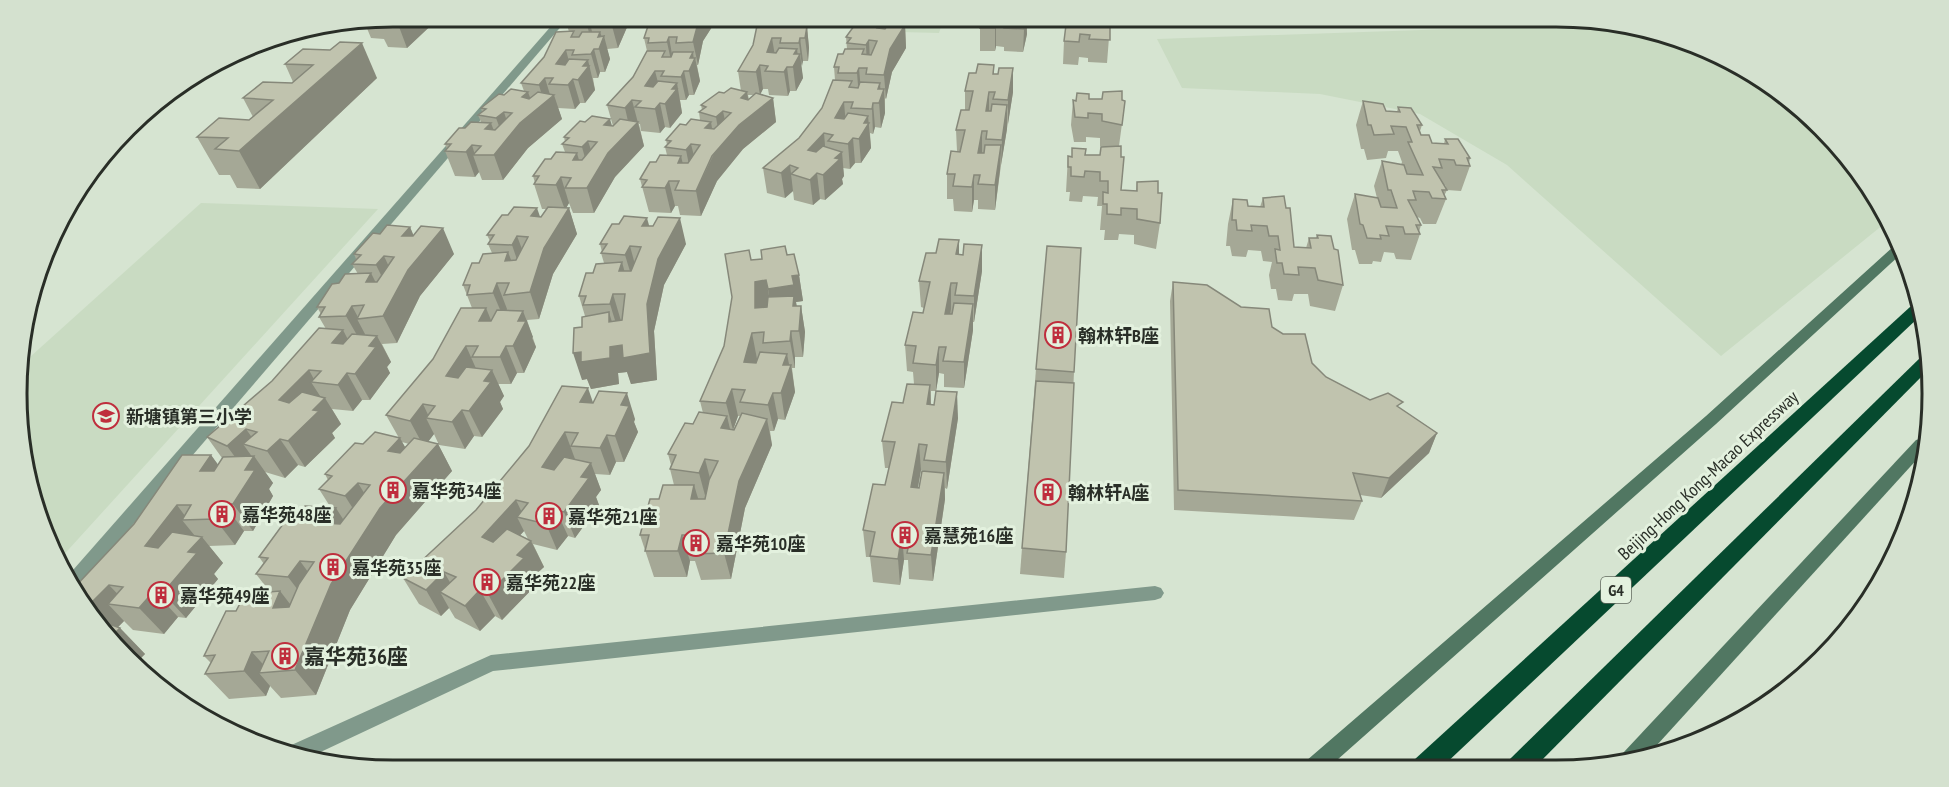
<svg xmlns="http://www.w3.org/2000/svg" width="1949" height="787" viewBox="0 0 1949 787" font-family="'PT Sans Narrow','Noto Sans SC',sans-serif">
<rect width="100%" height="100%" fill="#d6e4d1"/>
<g fill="#c9dbc2">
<path d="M1469,16L1555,17L1676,36L1804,110L1889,220L1721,356L1507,165L1420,114L1320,94L1182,88L1157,39L1479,28Z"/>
<path d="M820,17H944L939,33L863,31Z"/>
<path d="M201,203L378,209L59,560L24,467L20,366Z"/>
</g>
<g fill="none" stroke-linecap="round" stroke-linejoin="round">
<g fill="#80998b" fill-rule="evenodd">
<path d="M560,16H570L75,592L66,578Z"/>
<path d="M1155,586L1161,588L1164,593L1161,598L1155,600L493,671L310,757L284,753L287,747L491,655Z"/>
</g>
<g fill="#517762" fill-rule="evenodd">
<path d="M1899,245L1901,254L1716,424L1328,768H1303L1306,761L1706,416L1894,246Z"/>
<path d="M1923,438L1920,456L1647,756L1621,763L1623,753L1916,440Z"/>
</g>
<g fill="#064a2f" fill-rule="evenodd">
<path d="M1915,306L1918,318L1441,768H1411L1414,760L1910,307Z"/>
<path d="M1928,354L1931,367L1535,767H1507L1510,759L1923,355Z"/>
</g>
</g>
<g fill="#a5a896" fill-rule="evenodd">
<path d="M393,16H441L407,48L388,47L384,39L371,38L364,21Z"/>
<path d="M568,16H636L628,25L618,48L607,49L610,59L605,72H600L598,78H593L595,90L585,103H580L575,109L558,108L562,119L528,148L503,180H482L479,172L475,177L455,176L445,151L447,149L445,144L465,128L481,122L478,115L482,112L481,108L504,95L524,91L521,83L569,32L566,21Z"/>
<path d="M656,16H719L703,41L698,65H697L700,81L694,95H689L686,100H680L682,113L670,128L665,127L660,133L641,131L640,124H639L644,146L615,177L594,213H573L569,203L566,208H569L577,234L553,274L539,319L527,320L536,347L524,373H517L511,384H498L504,396L500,402L503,409L482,437L474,436L465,449L439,445L434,434L428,442L438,444L452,471L396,535L350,610L316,695L281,698L270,686L266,696L229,699L205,674L211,663L204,656L236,611L270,592L256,574L264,564L259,557L295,520L331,508L319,489L328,480L325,474L363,444L399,438L386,415L433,359L472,308L463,285L479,263L492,253L488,244L490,241L487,235L541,217L546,209H542L534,184L535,183L533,176L551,159L565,152L562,144L565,142L564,137L613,126L607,105L633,77L647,51L644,38L657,21ZM402,442L409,444L405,447Z"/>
<path d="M755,16H806L809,48L808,61H803L801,66L803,78L796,91H790L788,96L769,95L768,89H763L760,94L773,98L776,122L743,149L717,181L701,216L680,215L678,206H675L671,213L649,212L640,179L656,162L667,155L665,147L667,145L666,140L686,125L700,120L699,112L702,110L701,105L724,93L741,91L738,71L753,45L757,26ZM748,95H754L749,99Z"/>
<path d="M1027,16V34L1023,52L1004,51V47L996,46L995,51H980V28Z"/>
<path d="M1092,16H1130V25H1110L1107,63L1088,62V58L1079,57L1078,65L1063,64L1064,41L1090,25L1092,21Z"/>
<path d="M1263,16H1324L1316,21L1305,18L1292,26Z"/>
<path d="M880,23V28L885,29L905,25L906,48L892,72L886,99L885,98V113L881,128L875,127L873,134L870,133L871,148L861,163H855L850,169L843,168L844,176L842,179L843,184L825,200L820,199L813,205L794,200L793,191L785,198L767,193L763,168L799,138L822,108L835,80L834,67L847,49L846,37L859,26Z"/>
<path d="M303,49L377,78L260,189L237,188L230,175H219L197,137L249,120L253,117L243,98L292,83L293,82L285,64Z"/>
<path d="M994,65V74L1013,92L1001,165L995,210L978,209V200H974L972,212L954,211L953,199H947V174L957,151L956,130L965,110V91L976,73Z"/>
<path d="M1089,99L1125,101L1119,146L1121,190L1136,191L1137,182L1160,223L1156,249L1134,244V235L1119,234L1118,240H1104L1105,230H1100L1102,206H1097L1098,197L1083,196L1082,202L1069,201L1070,192H1066L1068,156L1085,155H1100L1106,147L1100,146V138L1086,137V142H1074L1071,125L1073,100Z"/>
<path d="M1363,101L1386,111L1397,112L1398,107L1422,125L1420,131L1421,135L1432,143L1444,144L1445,139L1470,158L1469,163L1470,166L1461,191L1447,190L1445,185H1443L1447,190L1444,196L1446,199L1436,224H1423L1420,218L1417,217L1421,225L1419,232L1420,234L1411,260L1396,259L1394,253L1384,252L1381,262L1373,261L1372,264H1359L1355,250H1352L1347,219L1355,194L1377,198L1374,186L1382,161L1401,165L1402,162L1398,151H1388L1386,158L1367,160L1364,149H1361L1356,125Z"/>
<path d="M1263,198L1294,247L1306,248L1309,238H1316L1317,235L1343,285L1335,311L1310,306L1308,294H1294L1292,301L1278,300L1276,289H1271L1269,275L1272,262L1263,261L1261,251L1248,250L1246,257L1232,256L1230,246H1226L1228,224L1233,199L1248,206L1260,207Z"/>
<path d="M649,226L686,244L664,285L654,331L657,380L631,384L627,372L618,373L619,384L591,389L587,379L582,380V327L585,316L579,296L593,273L604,263L601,253L602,252L600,244Z"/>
<path d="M410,227L413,235L454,254L420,296L397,343L382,344L391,362L387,367L390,373L370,400H362L353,411L332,409L341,424L332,433L335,438L305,467L298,465L285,478L265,472L273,483L269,489L273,496L253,531H244L235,545L209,546L223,563L214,574L218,579L186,618L178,617L164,634L133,630L124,621L118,627L120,628L145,654L137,662L73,589L211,455L218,465L222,458L207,437L272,381L326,329L319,317L321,314L317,307L339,283L358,274L352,264L356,259L354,254L380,234Z"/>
<path d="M959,240V254L982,271L974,322H973V330L964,388L944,387V374L939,373L936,391L958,418L947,489L945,488V499L933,581L909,579L908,560H904L900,585L873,582L870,557H866L863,530L885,485L889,468H885L882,441L903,403L914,384L913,372L907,371L905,345L923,313L924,308L921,307L919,281L936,253ZM931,391H936L934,405H931ZM921,470L924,471L919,488H918Z"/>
<path d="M787,255L799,275L803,301L796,302L797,306H801L805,332L803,357H795V368H792L795,392L785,420L778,419L774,431H770L772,445L745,508L731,579L701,580L695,561H690L687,577H654L640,535L659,499L674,485L670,469L671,465L668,454L703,413L700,401L724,346L751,260ZM738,416H740L733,430Z"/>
<path d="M1173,282L1272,327L1326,377L1370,400L1400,408L1437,433L1429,453L1381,498L1360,495L1362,501L1354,520L1174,510L1170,301Z"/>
<path d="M1036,369L1074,372L1066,552L1064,578L1020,574L1022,548Z"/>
<path d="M593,403L635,419L634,422L638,432L624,462H616L610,475L595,474L601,490L596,497L599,505L575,538L568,536L557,550L533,544L544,567L533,577L537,584L502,620L495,616L480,631L455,618L449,608L441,616L419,604L403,578ZM524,531L528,539L520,535Z"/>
</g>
<g fill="#86887a">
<path d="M395,16H441L407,48Z"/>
<path d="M616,16H636L628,25L618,48L612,26Z"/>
<path d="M679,16L682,34L679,39L675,17Z"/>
<path d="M700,16H719L703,41L698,65L693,42Z"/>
<path d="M774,16H782L785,36L774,26Z"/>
<path d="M792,16H806L809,48L808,61L805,38H800L803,61L802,66L799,43L786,40L783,18Z"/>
<path d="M1026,16L1027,34L1023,52L1024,29Z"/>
<path d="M1294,16H1306L1305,18L1292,26Z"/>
<path d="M1318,16H1324L1316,21Z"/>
<path d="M589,20L595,43L593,48L587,25Z"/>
<path d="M996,24V46L995,51V28Z"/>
<path d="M905,25L906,48L892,72L886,99L884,75L890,49Z"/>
<path d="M600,32L603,40L604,36L610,59L605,72L599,49L598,37Z"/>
<path d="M669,37L673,60L672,65L667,42Z"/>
<path d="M772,38L776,62L767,52Z"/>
<path d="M869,40L870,63L867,68L866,45Z"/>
<path d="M362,43L377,78L260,189L239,151Z"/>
<path d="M594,49L600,72L598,78L591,54Z"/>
<path d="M797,49L798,57L800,54L803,78L796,91L793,67L794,54Z"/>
<path d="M566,50L572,73L556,64Z"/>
<path d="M693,52L694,61L695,58L700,81L694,95L689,71L690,58Z"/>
<path d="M588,60L595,90L585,103L578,80L583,66Z"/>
<path d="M760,65L763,89L760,95L756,72Z"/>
<path d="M787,67L790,91L788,96L784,72Z"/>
<path d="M859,68L861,91L859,97L857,73Z"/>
<path d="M1013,68V92L1008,124V100Z"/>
<path d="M655,71L661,94L645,86Z"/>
<path d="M684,71L689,95L686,100L681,77Z"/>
<path d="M545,78L551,98L554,95L562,119L528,148L503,180L494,155L505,142L496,118L504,112L511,134L522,97L528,92L535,111L544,103L539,85Z"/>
<path d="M573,79L580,103L575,109L568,85Z"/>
<path d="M677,83L682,113L670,128L665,104L672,89Z"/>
<path d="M880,83L881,98L884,89L885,113L881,128L878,89Z"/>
<path d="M747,92L751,115L773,98L776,122L743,149L717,181L701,216L696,191L741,98Z"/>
<path d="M989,92V116L986,111Z"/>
<path d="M632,100L644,146L615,177L594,213L587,188L604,125L610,119L617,143L630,130L625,108Z"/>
<path d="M844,102L846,126L835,118Z"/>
<path d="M660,103L665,127L660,133L655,109Z"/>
<path d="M873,103L875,127L873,134L872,109Z"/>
<path d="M1007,105V129L1001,165L1002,140Z"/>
<path d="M723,111L728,135L720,141L716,117Z"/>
<path d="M868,116L871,148L861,163L859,139L864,123Z"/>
<path d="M711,122L715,146L705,128Z"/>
<path d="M491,123L500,147L485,129Z"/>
<path d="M982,131V156L978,177V153Z"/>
<path d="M824,133L826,158L808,150Z"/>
<path d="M853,138L855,163L850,169L848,144Z"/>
<path d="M588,141L596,165L589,172L582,147Z"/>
<path d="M691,144L697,168L691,175L686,150Z"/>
<path d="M472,145L475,155H473L479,172L475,177L466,152Z"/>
<path d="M1001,145L1000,170L995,210V185Z"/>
<path d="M842,152L844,176L842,179L843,184L825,200L823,175L835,158Z"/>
<path d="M577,153L584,178L573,160Z"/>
<path d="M681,156L687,181L678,163Z"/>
<path d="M790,165L793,191L785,198L781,173Z"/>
<path d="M817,173L820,199L813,205L810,180Z"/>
<path d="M974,175V200L972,212V187Z"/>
<path d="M561,177L569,203L565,210L556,185Z"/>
<path d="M669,181L675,206L671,213L665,188Z"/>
<path d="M537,208L546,234L531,216Z"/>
<path d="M569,208L577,234L553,274L539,319L530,292L544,248Z"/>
<path d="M647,218L654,243L642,226Z"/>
<path d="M680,218L686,244L664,285L654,331L657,380L631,384L627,372L618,373L619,384L591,389L587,379L582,380L573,353L609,322V312L617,339L647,304L658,259Z"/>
<path d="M410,227L421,253L402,236Z"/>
<path d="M443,228L454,254L420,296L397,343L383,316L408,270Z"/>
<path d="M517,236L527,262L521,271L512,245Z"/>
<path d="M959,240V266L956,254Z"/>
<path d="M982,245V271L974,322V296Z"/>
<path d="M630,246L637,272L633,281L625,255Z"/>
<path d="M508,252L518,278L505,261Z"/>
<path d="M384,256L396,282L389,291L376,265Z"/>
<path d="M622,262L629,288L619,271Z"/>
<path d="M371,273L384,299L366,282Z"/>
<path d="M799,275L803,301L796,302L798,322L797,332L794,312L772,315L768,289L792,276Z"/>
<path d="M766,280L771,306L759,308L760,334L755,308V282Z"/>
<path d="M497,283L507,309L504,319L493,293Z"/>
<path d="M951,283V309L946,340L945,314Z"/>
<path d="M613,294L621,321L618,330L610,304Z"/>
<path d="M973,304V330L964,388V362Z"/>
<path d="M352,306L359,319H357L365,334L361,342L346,316Z"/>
<path d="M801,306L805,332L803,357L799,331Z"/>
<path d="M486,308L497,335L479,321Z"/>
<path d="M523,311L533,337L532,338L536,347L524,373L513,346L518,321Z"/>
<path d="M343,330L357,357L332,343Z"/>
<path d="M791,331L795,357V368L790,341Z"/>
<path d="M752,333L757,359L749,388L744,362Z"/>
<path d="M377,336L391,362L387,367L390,373L370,400L355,374L369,346Z"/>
<path d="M466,346L478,373L459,402L446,376Z"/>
<path d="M506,346L517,373L511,384L500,357Z"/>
<path d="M939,347V373L936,391V365Z"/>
<path d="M787,354L790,369L791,365L795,392L785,420L781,393L783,365Z"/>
<path d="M309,370L316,383L311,382L322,399L296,427L279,400Z"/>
<path d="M492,370L504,396L500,402L503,409L482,437L469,411L484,381Z"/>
<path d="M347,373L362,400L353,411L338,385Z"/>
<path d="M930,385L931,412L927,404Z"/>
<path d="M588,388L597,414L580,402Z"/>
<path d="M732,389L738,416L733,430L726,403Z"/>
<path d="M957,392L958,418L947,489L946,462Z"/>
<path d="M627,393L635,419L634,422L638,432L624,462L615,436L621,405Z"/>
<path d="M773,393L778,419L774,431L768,405Z"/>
<path d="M325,398L341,424L332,433L335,438L305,467L288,441L313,410Z"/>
<path d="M423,404L430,419L426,418L434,434L424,447L410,421Z"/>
<path d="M462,410L474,436L465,449L452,422Z"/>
<path d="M727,416L733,442L721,428Z"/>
<path d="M767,419L772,445L745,508L731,579L724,553L739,481Z"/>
<path d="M246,429L260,449L243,444L253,458L254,456L273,483L269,489L273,496L253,531L233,504L246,472L227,446Z"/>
<path d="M565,432L575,459L553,493L542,467Z"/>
<path d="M1437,433L1429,453L1381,498L1389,478Z"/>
<path d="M607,435L616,462L610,475L600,448Z"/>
<path d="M400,438L415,465L388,451Z"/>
<path d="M280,439L298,465L285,478L267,451Z"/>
<path d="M438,444L452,471L396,535L350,610L316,695L295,670L331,584L380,508Z"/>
<path d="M919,444L921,470L913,514L911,487Z"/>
<path d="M211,455L230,481L200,471Z"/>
<path d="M705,459L712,486L706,499L699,473Z"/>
<path d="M591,463L601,490L596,497L599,505L575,538L564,512L581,477Z"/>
<path d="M944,473L945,499L933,581L931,555Z"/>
<path d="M358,483L374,509L362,523L345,496Z"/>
<path d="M694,485L702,511L691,499Z"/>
<path d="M516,500L525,519L517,517L524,531L495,563L482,537Z"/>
<path d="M224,504L244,531L235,545L215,519Z"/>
<path d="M177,505L188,520H182L195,536L168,572L145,546Z"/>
<path d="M336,508L353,535L325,523Z"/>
<path d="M556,510L568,536L557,550L546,524Z"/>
<path d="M902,534L904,560L900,585L898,559Z"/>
<path d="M682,535L690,561L687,577L678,551Z"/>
<path d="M202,537L223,563L214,574L218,579L186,618L163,593L188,552Z"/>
<path d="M531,541L544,567L533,577L537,584L502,620L488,594L517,555Z"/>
<path d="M300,561L319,587L308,603L288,577Z"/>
<path d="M444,572L459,598L440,592L449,608L441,616L426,590Z"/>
<path d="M109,585L130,607L108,604L124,621L112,633L88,606Z"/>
<path d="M480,590L495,616L480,631L465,606Z"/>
<path d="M154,591L178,617L164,634L139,608Z"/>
<path d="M280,591L300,617L273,608Z"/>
<path d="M120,628L145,654L137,662L113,635Z"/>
<path d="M252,652L270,672L259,673L270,686L266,696L244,671Z"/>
</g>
<g fill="#c0c3ae" stroke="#86887a" stroke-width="1.5">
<path d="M568,16H616L612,26H594L597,20H589L587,25H568L571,21H566Z"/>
<path d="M684,16H700L693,42L676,43L677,37H669L667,42L648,43L649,38H644L648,26H653L654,21L673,20L672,25H680Z"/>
<path d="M757,16H774V26H783V21H802L801,26H807L805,38H800L799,43H780L781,38H772L767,52L776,53L779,48L797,49L794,54H800L793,67H787L784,72L765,71L768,66L760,65L756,72L738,71L753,45L758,21Z"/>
<path d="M983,16H1026L1024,29L1004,28L1005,24H996L995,28H980Z"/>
<path d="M1067,17H1082L1081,24L1090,25L1091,21L1110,22V40L1089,39L1090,35L1080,34L1079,42L1064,41Z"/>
<path d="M863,22L880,23L877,28L885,29L889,23L905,25L890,49L884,75L866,74L867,68H859L857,73H838L839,67H834L838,54H843L845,49H864L862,54L871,55L877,41L869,40L866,45L847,43L851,38L846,37L854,26H859Z"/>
<path d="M574,31L571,37H579L582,32H600L598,37L604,36L599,49H594L591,54L572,55L574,50H566L556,64L565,65L569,59L588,60L583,66H589L578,80L573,79L568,85L549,84L553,78H545L539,85L521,83L544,57L556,32Z"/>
<path d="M340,42L362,43L239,151L215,149L228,138L197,137L219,118L249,120L273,100L243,98L263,82L292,83L313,65L285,64L303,49L330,50Z"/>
<path d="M647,51H665L662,57H671L673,52H693L690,58H695L689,71H684L681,77L661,76L664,71H655L645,86L653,87L658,81L677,83L672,89H677L665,104L660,103L655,109L635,107L641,101L632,100L625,108L607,105L633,77Z"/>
<path d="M978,64L994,65L993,74H998L999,68H1013L1008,100L993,99L995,92H989L986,111H991L992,104L1007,105L1002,140L986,139L987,131H982L978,153H984L985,145H1001L995,185L978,184L980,175H974L972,187L953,186L955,174H947L951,151L960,152L965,130H956L961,110H969L973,91H965L969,73H976Z"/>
<path d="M833,80L852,81L849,87L858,88L860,82L880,83L878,89H884L879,103H873L872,109L851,108L853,102H844L835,118L844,119L848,113L868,116L864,123H869L859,139L853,138L848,144L828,141L833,135L824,133L808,150L816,152L823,146L842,152L835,158L840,159L823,175L817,173L810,180L791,174L798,168L790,165L781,173L763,168L799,138L822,108Z"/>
<path d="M731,88L747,92L741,98L748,100L756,93L773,98L739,125L712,156L696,191L675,190L679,181H669L665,188L642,187L647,180L640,179L650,162H656L660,155L681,156L678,163H688L700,145L691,144L686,150L665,147L671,141L666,140L680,124L686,125L691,119L711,122L705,128L714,129L731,113L723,111L716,117L699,112L706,107L701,105L719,92L724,93Z"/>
<path d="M511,89L528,92L522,97L529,99L538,92L554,95L520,123L494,155H473L481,146L472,145L466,152L445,151L451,144H445L459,128H465L471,122L491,123L485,129L495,130L512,113L504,112L496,118L478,115L486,109L481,108L499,94L504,95Z"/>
<path d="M1122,91V100L1125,101L1122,125L1102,121V114L1088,113V118L1075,117L1073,100L1076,101L1077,93L1089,94V99H1102L1103,92Z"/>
<path d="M1363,101L1383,104L1386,111L1400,112L1398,107L1411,108L1422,125H1417L1421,135H1429L1432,143L1448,144L1445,139H1458L1470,158H1467L1470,166L1456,165L1454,160L1439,159L1442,168L1433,167L1447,190H1442L1446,199L1432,198L1429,192L1413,191L1416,200H1408L1421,225H1416L1420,234H1405L1403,227L1386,226L1389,236L1380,235L1381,239L1367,238L1363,225L1360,224L1355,194L1378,198L1381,207L1397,208L1391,190H1388L1382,161L1404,165L1407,174L1423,175L1408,142H1412L1406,127L1391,126L1394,134L1374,135L1371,125H1368Z"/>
<path d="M592,116L610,119L604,125L613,126L620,119L638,122L608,153L587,188H565L571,178L561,177L556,185L534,184L539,176H533L545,159H551L556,152L577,153L573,160H582L597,142L588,141L582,147L562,144L569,138L564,137L580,121L585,122Z"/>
<path d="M1121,146V157H1124L1121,190L1137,191V182L1158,181V193H1162L1160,223L1137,219V209L1121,208V215L1107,214V204H1103V192L1108,193V181H1100V172L1085,171L1084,177L1071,176V167H1068V156L1072,157V148L1086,149L1085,155H1100L1101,147Z"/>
<path d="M1284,196L1286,208H1290L1294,247L1311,248L1309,238H1318L1317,235L1331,236L1334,249L1338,250L1343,285L1318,280L1315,268L1298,267L1299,275L1284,274L1282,263H1277L1275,249L1280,250L1278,236H1269L1267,226L1251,225L1252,231L1237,230L1236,220H1232L1233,199L1247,200L1248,206L1264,207L1263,198Z"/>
<path d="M514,207L537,208L531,216L541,217L548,207L569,208L544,248L530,292L504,295L509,283H497L493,293L467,295L470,285H463L472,263H479L483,254L508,252L505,261L516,260L528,237L517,236L512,245L488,244L494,235H487L502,215H508Z"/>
<path d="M624,216L647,218L642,226H653L658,217L680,218L658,259L647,304L650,353L623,358L622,345L610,347V358L581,362V352L573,353L574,328L582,327V317L609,312V322L622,320L625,294H613L610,304L583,305L586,296H579L586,273H593L596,264L622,262L619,271H631L641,247L630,246L625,255L601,253L607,244H600L612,224H619Z"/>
<path d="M387,225L410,227L402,236H413L421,226L443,228L408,270L383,316L357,319L364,305L352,306L346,316L319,317L325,307H317L332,284L339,283L345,274L371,273L366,282H377L394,257L384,256L376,265L352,264L361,255L354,254L373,233L380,234Z"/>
<path d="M939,239L959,240L956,254L963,255L964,244L982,245L974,296L955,295L957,283H951L945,314H952L954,303L973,304L964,362L943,361L946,347H939L936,365L913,363L916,346L905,345L913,312L923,313L930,282L919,281L926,253H936Z"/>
<path d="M785,246L787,255L794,254L799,275L792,276L794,285L768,289L766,280L755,282V308L767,307L768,297L794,296L793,306H801L799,331H791L790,341L763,343L764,332L752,333L744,362L756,363L760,352L787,354L783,365H791L781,393H773L768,405L740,402L745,390L732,389L726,403L700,401L724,346L732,297L725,254L749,250L751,260L762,259L761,250Z"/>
<path d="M1047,246L1081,248L1074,372L1036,369Z"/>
<path d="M1173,282L1207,285L1241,307L1269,309L1272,327L1283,334H1305L1312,363L1326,377L1370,400L1388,393L1403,402L1397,406L1437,433L1389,478L1353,473L1362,501L1178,490Z"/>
<path d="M461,308H486L479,321H491L497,310L523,311L518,321H526L513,346H506L500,357H472L478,346H466L446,376L458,378L466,367L492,370L484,381L491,382L469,411L462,410L452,422L426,418L435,406L423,404L410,421L386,415L433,359Z"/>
<path d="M319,328L343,330L332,343L343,344L352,334L377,336L369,346L376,347L355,374L347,373L338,385L311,382L321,371L309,370L279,400L289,403L302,392L325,398L313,410L319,411L288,441L280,439L267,451L243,444L257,432L246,429L227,446L207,437L272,381Z"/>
<path d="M1036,381L1074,383L1066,552L1022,548Z"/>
<path d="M907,384L930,385L927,404L934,405L936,391L957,392L946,462L924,460L927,445L919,444L911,487L919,488L922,471L944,473L931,555L907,553L911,534H902L898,559L870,556L875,532L863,530L873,484L885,485L895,442L882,441L892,402L903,403Z"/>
<path d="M562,386L588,388L580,402L593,403L599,391L627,393L621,405L629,406L615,436L607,435L600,448L571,446L578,433L565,432L542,467L554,470L564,457L591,463L581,477L589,478L564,512L556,510L546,524L517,517L528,503L516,500L482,537L493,542L507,529L531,541L517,555L524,558L488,594L480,590L465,606L440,592L456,577L444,572L426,590L403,578L476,510L529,446Z"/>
<path d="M699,412L727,416L721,428L734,430L742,413L767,419L739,481L724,553L693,554L697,535H682L678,551H645L649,535H640L650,499H659L663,485H694L691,499H705L709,480L718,461L705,459L699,473L670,469L676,455L668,454L685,423L693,424Z"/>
<path d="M375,432L400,438L388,451L400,453L414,438L438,444L380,508L331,584L295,670L259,673L269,651L252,652L244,671L205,674L215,655L204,656L226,611H236L245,594L280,591L273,608L289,607L299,584L314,562L300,561L288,577L256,574L268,558L259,557L286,520H295L305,506L336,508L325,523L340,524L370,485L358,483L345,496L319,489L332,476L325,474L355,443L363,444Z"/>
<path d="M182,455H211L200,471H214L223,457L254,456L245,470H255L233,504H224L215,519L182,520L191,505H177L145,546L158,548L172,532L202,537L188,552L197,553L163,593L154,591L139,608L108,604L123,587L109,585L88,606L73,589L134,524Z"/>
<path d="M101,621L120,628L113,635Z"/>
</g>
<defs>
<symbol id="building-ring" viewBox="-11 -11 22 22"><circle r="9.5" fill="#e3f1de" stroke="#bf2e3d" stroke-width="1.5"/><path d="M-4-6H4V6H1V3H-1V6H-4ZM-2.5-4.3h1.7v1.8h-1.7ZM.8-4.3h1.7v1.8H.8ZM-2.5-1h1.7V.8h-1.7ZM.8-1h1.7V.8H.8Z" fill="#bf2e3d"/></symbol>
<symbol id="school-ring" viewBox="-11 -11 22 22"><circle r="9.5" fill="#e3f1de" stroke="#bf2e3d" stroke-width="1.5"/><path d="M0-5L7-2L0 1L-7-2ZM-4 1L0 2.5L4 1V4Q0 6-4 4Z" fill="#bf2e3d"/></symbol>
</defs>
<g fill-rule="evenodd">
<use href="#building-ring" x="1043" y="320" width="30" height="30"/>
<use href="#school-ring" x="91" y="401" width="30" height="30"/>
<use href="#building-ring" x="378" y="475" width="30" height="30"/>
<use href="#building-ring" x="1033" y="477" width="30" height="30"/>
<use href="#building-ring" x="207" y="499" width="30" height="30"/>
<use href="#building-ring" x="534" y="501" width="30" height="30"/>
<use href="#building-ring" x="890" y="520" width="30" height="30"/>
<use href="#building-ring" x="681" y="528" width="30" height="30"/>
<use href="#building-ring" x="318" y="552" width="30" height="30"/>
<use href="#building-ring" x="472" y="567" width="30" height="30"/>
<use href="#building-ring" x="146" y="580" width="30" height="30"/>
<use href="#building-ring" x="270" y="641" width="30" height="30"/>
</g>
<g text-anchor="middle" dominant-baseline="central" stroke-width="6" stroke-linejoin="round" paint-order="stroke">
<rect fill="#e3f1de" stroke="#61685e" stroke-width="1.5" x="1601" y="577" width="30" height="26" rx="4.5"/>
<g font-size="16" font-weight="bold" fill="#292e27">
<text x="1616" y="590">G4</text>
</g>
<g font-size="18" font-weight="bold" fill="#292e27" stroke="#e3f1de" text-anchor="start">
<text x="1078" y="335">翰林轩B座</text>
<text x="126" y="416">新塘镇第三小学</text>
<text x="412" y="490">嘉华苑34座</text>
<text x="1068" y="492">翰林轩A座</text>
<text x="242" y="514">嘉华苑48座</text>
<text x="568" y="516">嘉华苑21座</text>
<text x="924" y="535">嘉慧苑16座</text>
<text x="716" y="543">嘉华苑10座</text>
<text x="352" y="567">嘉华苑35座</text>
<text x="506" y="582">嘉华苑22座</text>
<text x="180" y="595">嘉华苑49座</text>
</g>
<g font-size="18" fill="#292e27" stroke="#e3f1de">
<text transform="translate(1708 475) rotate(-43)">Beijing-Hong Kong-Macao Expressway</text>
</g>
<g font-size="21" font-weight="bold" fill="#292e27" stroke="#e3f1de" text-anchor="start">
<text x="304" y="656">嘉华苑36座</text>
</g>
</g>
<path d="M0 0H1949V787H0ZM393 27H1556A366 366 0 0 1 1922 393V394A366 366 0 0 1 1556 760H393A366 366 0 0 1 27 394V393A366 366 0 0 1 393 27Z" fill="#d4e1cf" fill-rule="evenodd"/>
<path fill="none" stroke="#292e27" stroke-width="3" d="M393 27H1556A366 366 0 0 1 1922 393V394A366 366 0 0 1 1556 760H393A366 366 0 0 1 27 394V393A366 366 0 0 1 393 27Z"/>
</svg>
